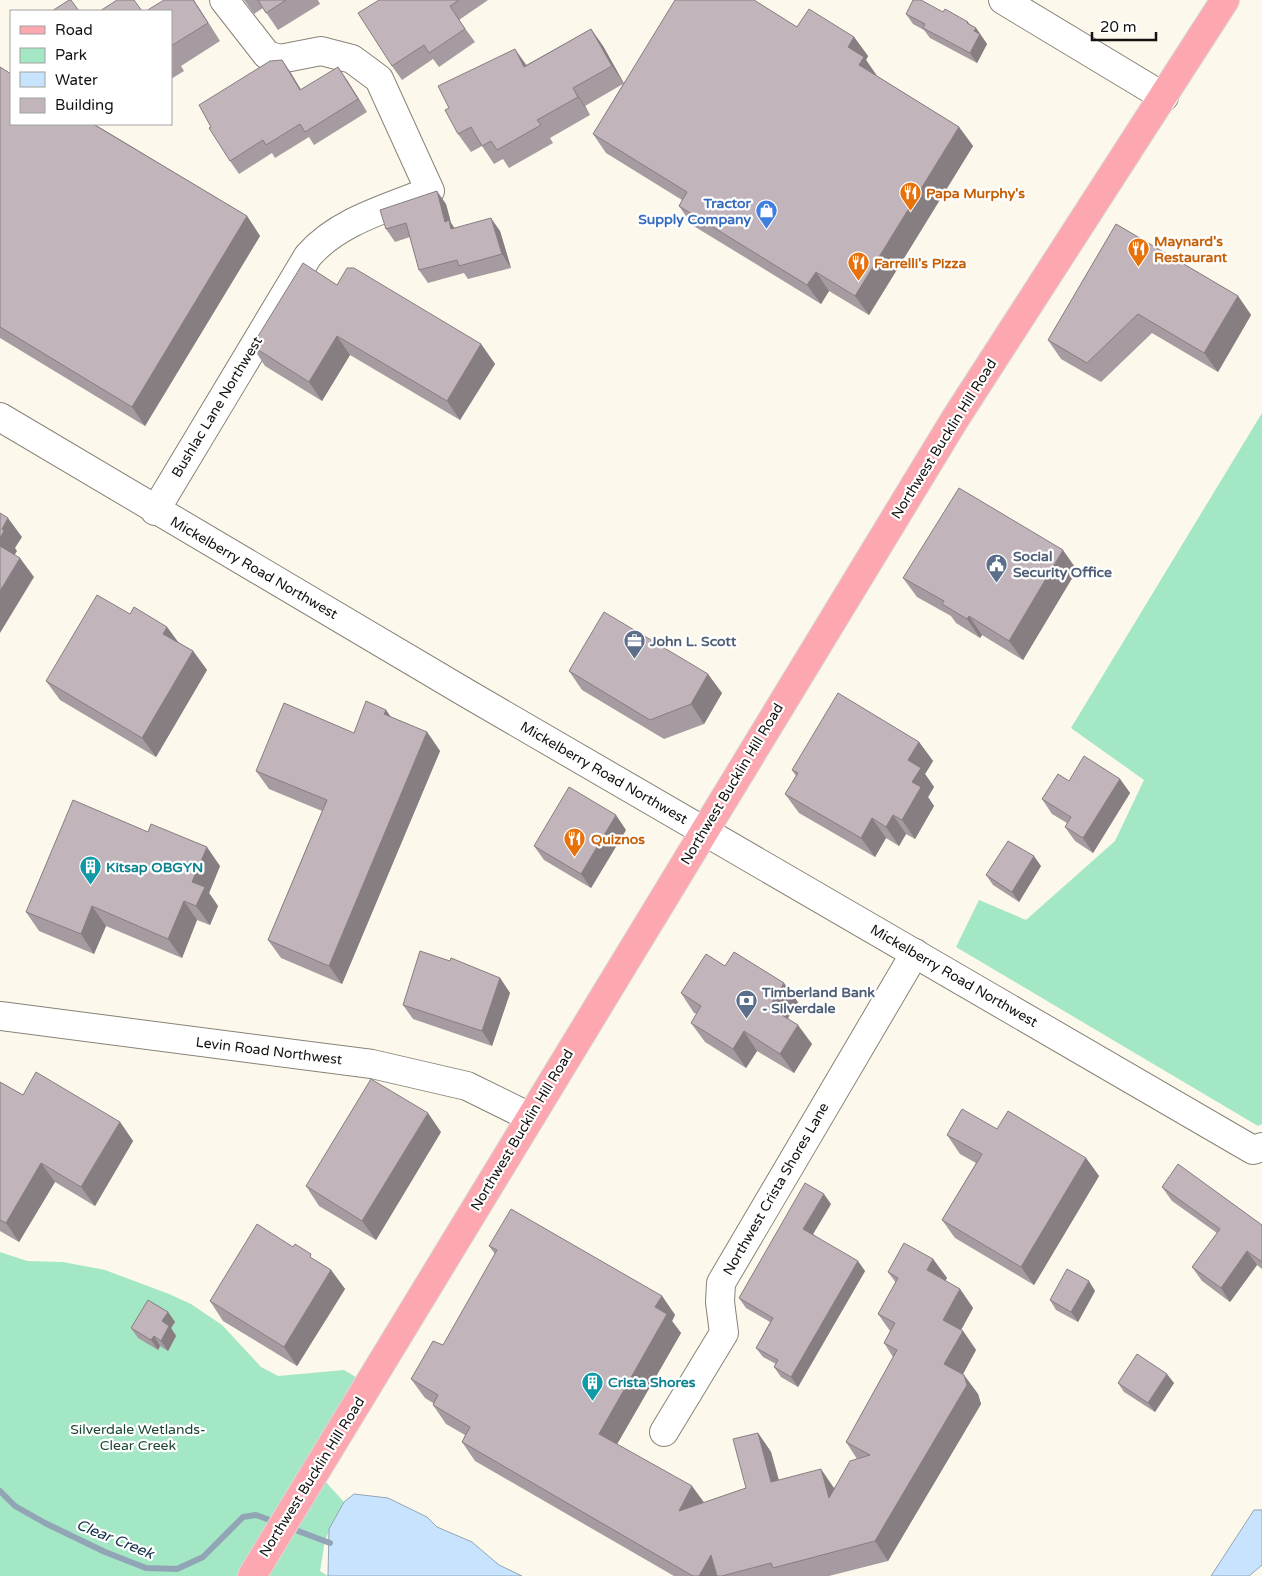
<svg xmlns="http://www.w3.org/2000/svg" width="1262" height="1576" viewBox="0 0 1262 1576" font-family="'Varela Round',sans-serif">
<rect width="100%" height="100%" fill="#fcf8eb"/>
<g fill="#a4e7c4">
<path d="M1262,413V1124L1258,1126L956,947L979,900L1026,920L1115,841L1144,780L1071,728Z"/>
<path d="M0,1252L27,1261L63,1262L105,1270L169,1294L191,1304L222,1325L261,1367L278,1376L344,1370L369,1385L324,1480L344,1502L325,1540L320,1571L328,1576H0Z"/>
</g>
<g fill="#c7e3fd" stroke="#92a5b6">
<path d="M354,1494L388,1498L427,1517L437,1527L472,1542L499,1565L522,1576H328L329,1529L344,1502Z"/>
<path d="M1254,1510H1262V1565L1249,1576H1211Z"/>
</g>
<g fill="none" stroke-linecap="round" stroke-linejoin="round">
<g stroke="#92a5b6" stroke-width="6">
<path d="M0,1491L15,1506L45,1523L105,1552L146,1568L177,1569L203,1557L243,1517L256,1515L278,1523"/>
<path d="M290,1528L330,1543"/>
</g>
<defs>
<g id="minor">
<path d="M1003,0L1164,97"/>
<path d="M0,417L468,694L1253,1150L1262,1147"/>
<path d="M155,511L308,256C338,221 388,208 430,191L379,79L352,59L321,51L280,59L267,55L224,0"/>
<path d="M0,1016L372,1064L467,1086L530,1117"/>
<path d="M664,1432L724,1333L720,1302L721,1283L915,953"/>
</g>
<path id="major" d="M252,1576L955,419L1225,0"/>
</defs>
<use href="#minor" stroke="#888378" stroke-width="30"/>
<use href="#major" stroke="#dad9d9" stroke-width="30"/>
<use href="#minor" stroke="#fff" stroke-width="28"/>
<use href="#major" stroke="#fda7b0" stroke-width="28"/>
</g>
<g fill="#a69ba0">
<path d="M244,0H318L320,4L278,30L263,8L254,14Z"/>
<path d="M379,0H488L459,20L475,42L439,67L433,59L402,80L392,66Z"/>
<path d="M197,5L220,41L181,66L184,71L171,79V11Z"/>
<path d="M906,14L971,25L976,28L987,44L977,63L930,38L924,30L913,24Z"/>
<path d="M797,27L854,37L868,56L866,60L877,76L959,127L973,146L869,315L829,291L821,304L756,264L692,225L679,206L682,200L606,153L593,134L623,84L585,106L590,115L550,138L553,143L509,168L503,159L494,164L482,146L471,152L458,134L526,65L591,29L603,46L624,83Z"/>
<path d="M282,60L301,90L347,80L367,112L314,145L309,137L275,158L272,153L239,174L230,161Z"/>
<path d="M0,67L247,216L260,236L145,426L0,338Z"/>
<path d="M446,204L451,223L454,228L500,231L511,268L468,279L464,273L428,283L419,270L410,237L395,242L386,229Z"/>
<path d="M1116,224L1238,296L1251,315L1218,372L1152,333L1101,382L1061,359L1048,340Z"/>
<path d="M337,285L481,344L495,364L460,420L350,355L322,401L265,366L252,346Z"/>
<path d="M1077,570L1023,660L982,635L980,638L956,623L951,616L917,597L903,578Z"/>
<path d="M130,614L167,627L178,642L193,651L207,670L156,757L60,700L46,681Z"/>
<path d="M569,671L722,693L704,724L664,739L582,690Z"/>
<path d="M386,710L391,717L427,732L440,751L342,984L281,958L268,940L322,811L269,789L256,771L354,733Z"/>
<path d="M919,742L933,761L925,774L934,787L928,797L934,806L915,839L906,834L899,846L886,838L875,857L799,813L785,794L796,776L792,770Z"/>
<path d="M1120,779L1130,793L1093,853L1075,841L1065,827L1067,823L1052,814L1042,799L1069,781Z"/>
<path d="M626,830L591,888L544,860L534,846Z"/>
<path d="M220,866L209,893L218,906L210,925L197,920L182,958L106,926L94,954L39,931L26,912Z"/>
<path d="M1041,866L1019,902L993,885L986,875Z"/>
<path d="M450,961L500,978L510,993L492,1046L413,1019L403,1005Z"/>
<path d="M725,966L798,1002L788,1018L812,1044L794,1073L757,1051L746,1068L705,1042L691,1023L697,1014L694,1013L681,993Z"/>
<path d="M0,1082L23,1095L120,1122L133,1141L95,1206L55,1182L19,1242L0,1231Z"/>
<path d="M997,1129L1086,1158L1099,1176L1034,1285L955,1238L942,1220L976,1163L960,1154L947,1135Z"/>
<path d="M441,1132L376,1240L319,1206L306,1186Z"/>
<path d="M1162,1187L1262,1225V1269L1257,1265L1230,1302L1202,1281L1192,1267L1217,1233L1172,1201Z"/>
<path d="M831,1204L813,1234L865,1271L798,1387L781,1377L774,1367L776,1364L763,1357L756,1348L770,1322L746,1308L739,1298Z"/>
<path d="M489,1246L662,1296L675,1315L672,1321L681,1333L617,1444L704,1503L746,1488L758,1433L771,1452L779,1480L834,1488L857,1459L846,1442L893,1357L884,1343L890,1331L878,1314L896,1283L888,1272L933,1259L947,1278L945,1281L960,1289L973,1308L961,1330L963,1331L976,1350L963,1374L978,1394L981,1404L888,1561L829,1576H674L475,1461L462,1442L465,1435L446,1424L433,1405V1403L425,1398L411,1379L443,1345L495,1254Z"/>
<path d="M315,1260L331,1270L345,1289L297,1366L223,1321L210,1301Z"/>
<path d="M1095,1291L1078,1322L1056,1310L1050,1300Z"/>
<path d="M168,1312L175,1322L171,1328L176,1336L168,1351L160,1346L158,1350L138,1338L131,1328Z"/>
<path d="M1118,1383H1174L1155,1412L1124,1392Z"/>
</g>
<g fill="#877e82">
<path d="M193,0H194L197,5L220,41Z"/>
<path d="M968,22L974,30L976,28L987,44L977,63L970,53L967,23Z"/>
<path d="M591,29L603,46L624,84L612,66Z"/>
<path d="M854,37L868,56L866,60L877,76L859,65L848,47Z"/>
<path d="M515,49L527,66L524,67Z"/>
<path d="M282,60L291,73L309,103L300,90Z"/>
<path d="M338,67L347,80L367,112L358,99Z"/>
<path d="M573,88L585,106L590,115L578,97Z"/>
<path d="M959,127L973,146L869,315L855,296Z"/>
<path d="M437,191L446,204L451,223L458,233L460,242L445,222Z"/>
<path d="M247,216L260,236L145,426L132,407Z"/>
<path d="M491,218L500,231L511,268L502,254Z"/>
<path d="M816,272L829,291L821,304L807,285Z"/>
<path d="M1238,296L1251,315L1218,372L1204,353Z"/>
<path d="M337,336L350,355L322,401L309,382Z"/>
<path d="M481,344L495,364L460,420L447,401Z"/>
<path d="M8,518L22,537L15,548L17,551L10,563L0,548V538L2,529Z"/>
<path d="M1063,550L1077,570L1023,660L1009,641Z"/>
<path d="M20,558L34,577L0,633V591Z"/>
<path d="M969,616L982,635L980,638L967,619Z"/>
<path d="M167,627L181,646L163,634Z"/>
<path d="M193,651L207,670L156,757L142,738Z"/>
<path d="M708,674L722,693L704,724L691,704Z"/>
<path d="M386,710L398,728L384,714Z"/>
<path d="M427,732L440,751L342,984L329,966Z"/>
<path d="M919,742L933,761L925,774L934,787L928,797L934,806L915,839L902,820L912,782L908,760Z"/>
<path d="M1120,779L1130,793L1093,853L1083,838Z"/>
<path d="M616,815L626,830L591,888L581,874Z"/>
<path d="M893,815L906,834L899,846L886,827Z"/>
<path d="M872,818L886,838L875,857L861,838Z"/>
<path d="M207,847L220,866L209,893L218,906L210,925L196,906L192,882Z"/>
<path d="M1034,856L1041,866L1019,902L1012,892Z"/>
<path d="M184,901L197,920L182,958L168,939Z"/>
<path d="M92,906L106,926L94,954L81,934Z"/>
<path d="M500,978L510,993L492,1046L482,1031Z"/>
<path d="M784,983L798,1002L783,1026L769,1007Z"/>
<path d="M798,1025L812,1044L794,1073L780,1054Z"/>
<path d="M744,1031L757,1051L746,1068L733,1049Z"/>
<path d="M428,1113L441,1132L376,1240L362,1221Z"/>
<path d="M120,1122L133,1141L95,1206L81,1187Z"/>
<path d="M1086,1158L1099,1176L1034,1285L1021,1267Z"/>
<path d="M41,1163L55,1182L19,1242L6,1223Z"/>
<path d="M824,1194L831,1204L810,1239L803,1229Z"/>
<path d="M1247,1251L1257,1265L1230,1302L1221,1288Z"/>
<path d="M933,1259L947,1278L940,1290L927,1270Z"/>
<path d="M858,1261L865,1271L798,1387L791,1377Z"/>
<path d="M331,1270L345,1289L297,1366L284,1347Z"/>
<path d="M1089,1281L1095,1291L1078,1322L1071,1312Z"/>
<path d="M960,1289L973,1308L956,1339L943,1320Z"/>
<path d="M662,1296L675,1315L672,1321L681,1333L612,1453L599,1434L655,1307Z"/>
<path d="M168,1312L175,1322L171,1328L176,1336L168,1351L161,1341L162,1321Z"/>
<path d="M963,1331L976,1350L958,1383L944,1364Z"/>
<path d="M154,1336L160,1346L158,1350L151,1340Z"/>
<path d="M1167,1374L1174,1383L1155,1412L1148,1403Z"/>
<path d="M964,1375L978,1394L981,1404L888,1561L875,1541Z"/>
<path d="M758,1433L771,1452L784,1501L771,1482Z"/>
<path d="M821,1469L834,1488L842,1517L829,1498Z"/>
<path d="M692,1486L706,1505L679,1511Z"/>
<path d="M711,1555L722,1576H699Z"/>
</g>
<g fill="#c1b4ba" stroke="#877e82">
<path d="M69,0H71L79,11H52Z"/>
<path d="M117,0H134L142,11H100Z"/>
<path d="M164,0H193L208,23L171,46V11H146Z"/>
<path d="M258,0H286L266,13Z"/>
<path d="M379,0H459L450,6L465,29L429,53L424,45L392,66L358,13Z"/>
<path d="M675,0H754L797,27L809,9L854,37L848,47L864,57L859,65L959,127L855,296L816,272L807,285L742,245L679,206L687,192L593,134Z"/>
<path d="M913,0H921L943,12L945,9L968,22L967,23L976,28L974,31L980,34L970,53L923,28L925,24L906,14Z"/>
<path d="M591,29L612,66L573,88L578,97L537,120L541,125L497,150L491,141L482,146L471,127L458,134L445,110L449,108L438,86L515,49L524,67Z"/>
<path d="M282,60L300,90L338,67L358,99L305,132L300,124L266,145L263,140L230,161L209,128L211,127L199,105L270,61Z"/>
<path d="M0,67L11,74V124H93L247,216L132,407L0,327Z"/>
<path d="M437,191L445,222L449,220L451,229L491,218L502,254L459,266L457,260L419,270L406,223L386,229L380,210Z"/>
<path d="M1116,224L1238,296L1204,353L1138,314L1087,363L1048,340Z"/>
<path d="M303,263L337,285L347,268H354L481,344L447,401L337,336L309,382L252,346Z"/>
<path d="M959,488L1063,550L1009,641L969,616L967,619L942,604L944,601L903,578Z"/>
<path d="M0,513L8,518L2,529L4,531L0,538Z"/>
<path d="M0,546L20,558L0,591Z"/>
<path d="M97,595L130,614L134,607L167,627L163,634L193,651L142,738L46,681Z"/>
<path d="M604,612L708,674L691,704L650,720L569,671Z"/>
<path d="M838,693L919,742L908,760L921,768L912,782L921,787L902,820L893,815L886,827L872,818L861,838L785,794L798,773L792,770Z"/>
<path d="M366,701L386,710L384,714L427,732L329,966L268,940L327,800L256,771L284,703L354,733Z"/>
<path d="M1084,756L1120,779L1083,838L1065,827L1071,817L1042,799L1058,774L1069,781Z"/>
<path d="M569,787L616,815L581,874L534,846Z"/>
<path d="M73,800L148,832L151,824L207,847L192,882L205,887L196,906L184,901L168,939L92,906L81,934L26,912Z"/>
<path d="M1008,841L1034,856L1012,892L986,875Z"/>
<path d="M420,951L450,961L451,958L500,978L482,1031L403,1005Z"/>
<path d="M734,952L784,983L769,1007L798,1025L780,1054L744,1031L733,1049L691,1023L701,1006L681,993L706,954L725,966Z"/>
<path d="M36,1072L120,1122L81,1187L41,1163L6,1223L0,1220V1082L23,1095Z"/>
<path d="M371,1079L428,1113L362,1221L306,1186Z"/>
<path d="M962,1109L997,1129L1008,1111L1086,1158L1021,1267L942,1220L982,1154L947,1135Z"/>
<path d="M1178,1164L1262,1225V1262L1247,1251L1221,1288L1192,1267L1220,1229L1162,1187Z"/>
<path d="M805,1183L824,1194L803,1229L858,1261L791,1377L774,1367L778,1360L756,1348L773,1318L739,1298Z"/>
<path d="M511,1209L662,1296L655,1307L667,1314L599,1434L692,1486L679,1511L746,1488L733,1439L758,1433L771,1482L821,1469L829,1498L850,1461L870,1455L846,1442L897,1350L884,1343L895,1323L878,1314L898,1278L888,1272L904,1243L933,1259L927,1270L960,1289L943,1320L963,1331L944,1364L964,1375L967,1385L875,1541L773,1568L771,1563L722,1576H717L711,1555L699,1576H693L462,1442L470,1427L433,1405L438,1395L411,1379L433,1341L443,1345L497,1250L489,1246Z"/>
<path d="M257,1224L293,1247L295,1244L311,1254L310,1257L331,1270L284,1347L210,1301Z"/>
<path d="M1067,1269L1089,1281L1071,1312L1050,1300Z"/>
<path d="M148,1300L168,1312L162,1321L169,1326L161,1341L154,1336L151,1340L131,1328Z"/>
<path d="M1137,1354L1167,1374L1148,1403L1118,1383Z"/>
</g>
<defs>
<symbol id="restaurant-pin" viewBox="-11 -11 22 30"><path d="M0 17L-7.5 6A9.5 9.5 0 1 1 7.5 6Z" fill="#e8710a" stroke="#fff"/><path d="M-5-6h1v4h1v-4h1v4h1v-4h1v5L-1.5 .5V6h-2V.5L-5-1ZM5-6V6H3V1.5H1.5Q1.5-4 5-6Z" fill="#fff"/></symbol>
<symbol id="shop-pin" viewBox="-11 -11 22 30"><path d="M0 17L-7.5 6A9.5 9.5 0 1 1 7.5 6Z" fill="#3f7fe0" stroke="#fff"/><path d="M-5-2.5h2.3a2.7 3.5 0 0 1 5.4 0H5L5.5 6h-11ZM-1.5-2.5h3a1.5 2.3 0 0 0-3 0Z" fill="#fff"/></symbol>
<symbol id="civic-pin" viewBox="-11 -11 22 30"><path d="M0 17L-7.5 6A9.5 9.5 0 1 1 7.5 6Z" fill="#5c6f8a" stroke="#fff"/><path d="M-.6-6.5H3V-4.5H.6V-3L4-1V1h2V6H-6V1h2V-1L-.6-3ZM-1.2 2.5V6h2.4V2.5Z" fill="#fff"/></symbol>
<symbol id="office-pin" viewBox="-11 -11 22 30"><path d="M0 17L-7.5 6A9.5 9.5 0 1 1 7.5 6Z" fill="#5c6f8a" stroke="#fff"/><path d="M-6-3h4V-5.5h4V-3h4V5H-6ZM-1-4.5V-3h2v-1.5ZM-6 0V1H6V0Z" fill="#fff"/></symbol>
<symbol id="building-pin" viewBox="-11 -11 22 30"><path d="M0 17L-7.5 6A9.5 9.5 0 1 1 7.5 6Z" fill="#0f9aa8" stroke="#fff"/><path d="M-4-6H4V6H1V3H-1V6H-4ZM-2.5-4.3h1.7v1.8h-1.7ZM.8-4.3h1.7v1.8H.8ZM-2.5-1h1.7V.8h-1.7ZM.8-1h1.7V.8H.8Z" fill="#fff"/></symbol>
<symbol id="bank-pin" viewBox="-11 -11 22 30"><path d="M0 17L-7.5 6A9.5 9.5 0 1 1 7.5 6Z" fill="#5c6f8a" stroke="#fff"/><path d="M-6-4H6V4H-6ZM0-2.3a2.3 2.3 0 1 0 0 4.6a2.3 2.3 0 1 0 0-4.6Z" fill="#fff"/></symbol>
</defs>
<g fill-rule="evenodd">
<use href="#restaurant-pin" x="898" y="180" width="25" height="34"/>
<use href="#shop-pin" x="754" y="198" width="25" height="34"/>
<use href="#restaurant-pin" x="1126" y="236" width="25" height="34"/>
<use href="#restaurant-pin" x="846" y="250" width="25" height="34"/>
<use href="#civic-pin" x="984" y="552" width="25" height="34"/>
<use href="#office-pin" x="622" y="628" width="25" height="34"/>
<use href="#restaurant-pin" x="562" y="826" width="25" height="34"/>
<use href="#building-pin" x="78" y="854" width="25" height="34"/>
<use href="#bank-pin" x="734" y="988" width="25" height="34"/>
<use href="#building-pin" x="580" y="1370" width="25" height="34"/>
</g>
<g text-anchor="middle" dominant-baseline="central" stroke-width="4.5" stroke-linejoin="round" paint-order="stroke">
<g font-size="14" font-weight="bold" fill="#c56008" stroke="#fff" text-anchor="start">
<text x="926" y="193">Papa Murphy's</text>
<text x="1154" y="241">Maynard's<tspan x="1154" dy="16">Restaurant</tspan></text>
<text x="874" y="263">Farrelli's Pizza</text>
<text x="591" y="839">Quiznos</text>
</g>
<g font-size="14" font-weight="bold" fill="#366cbe" stroke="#fff" text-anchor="end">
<text x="751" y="203">Tractor<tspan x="751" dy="16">Supply Company</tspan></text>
</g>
<g font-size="14" fill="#15130f" stroke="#fff">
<text transform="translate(217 407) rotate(-59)">Bushlac Lane Northwest</text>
<text transform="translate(944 439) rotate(-58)">Northwest Bucklin Hill Road</text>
<text transform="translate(254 568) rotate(30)">Mickelberry Road Northwest</text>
<text transform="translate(604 773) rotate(30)">Mickelberry Road Northwest</text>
<text transform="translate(732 784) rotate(-59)">Northwest Bucklin Hill Road</text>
<text transform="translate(954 976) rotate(30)">Mickelberry Road Northwest</text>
<text transform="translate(269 1051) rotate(7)">Levin Road Northwest</text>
<text transform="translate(522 1130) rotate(-59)">Northwest Bucklin Hill Road</text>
<text transform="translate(776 1189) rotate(-60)">Northwest Crista Shores Lane</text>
<text transform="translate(312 1477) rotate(-58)">Northwest Bucklin Hill Road</text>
</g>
<g font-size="14" font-weight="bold" fill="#4e5e75" stroke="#fff" text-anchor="start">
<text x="1013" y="556">Social<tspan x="1013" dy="16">Security Office</tspan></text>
<text x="650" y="641">John L. Scott</text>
<text x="762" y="992">Timberland Bank<tspan x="762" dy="16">- Silverdale</tspan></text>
</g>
<g font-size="14" font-weight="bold" fill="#0d838f" stroke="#fff" text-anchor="start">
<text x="106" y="867">Kitsap OBGYN</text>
<text x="608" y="1382">Crista Shores</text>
</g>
<g font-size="14" fill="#1c4632" stroke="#fff">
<text x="138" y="1429">Silverdale Wetlands-<tspan x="138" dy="16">Clear Creek</tspan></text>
</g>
<g font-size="15" font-style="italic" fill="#14334c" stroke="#fff">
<text transform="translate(115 1539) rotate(22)">Clear Creek</text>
</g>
</g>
<rect x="10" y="10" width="162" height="115" fill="#ffffff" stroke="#a1a19f"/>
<rect x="20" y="26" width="25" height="8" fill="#fda7b0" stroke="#a1a19f"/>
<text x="55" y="35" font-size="15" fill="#15130f">Road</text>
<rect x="20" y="48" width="25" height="15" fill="#a4e7c4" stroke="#a1a19f"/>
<text x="55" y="60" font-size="15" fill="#15130f">Park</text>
<rect x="20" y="72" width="25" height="15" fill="#c7e3fd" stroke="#a1a19f"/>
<text x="55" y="85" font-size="15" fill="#15130f">Water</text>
<rect x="20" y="98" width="25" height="15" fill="#c1b4ba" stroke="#a1a19f"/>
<text x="55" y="110" font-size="15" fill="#15130f">Building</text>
<path d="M1092 32v8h64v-8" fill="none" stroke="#15130f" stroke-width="2.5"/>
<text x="1100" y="32" font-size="15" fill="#15130f" stroke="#ffffff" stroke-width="4" paint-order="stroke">20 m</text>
</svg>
